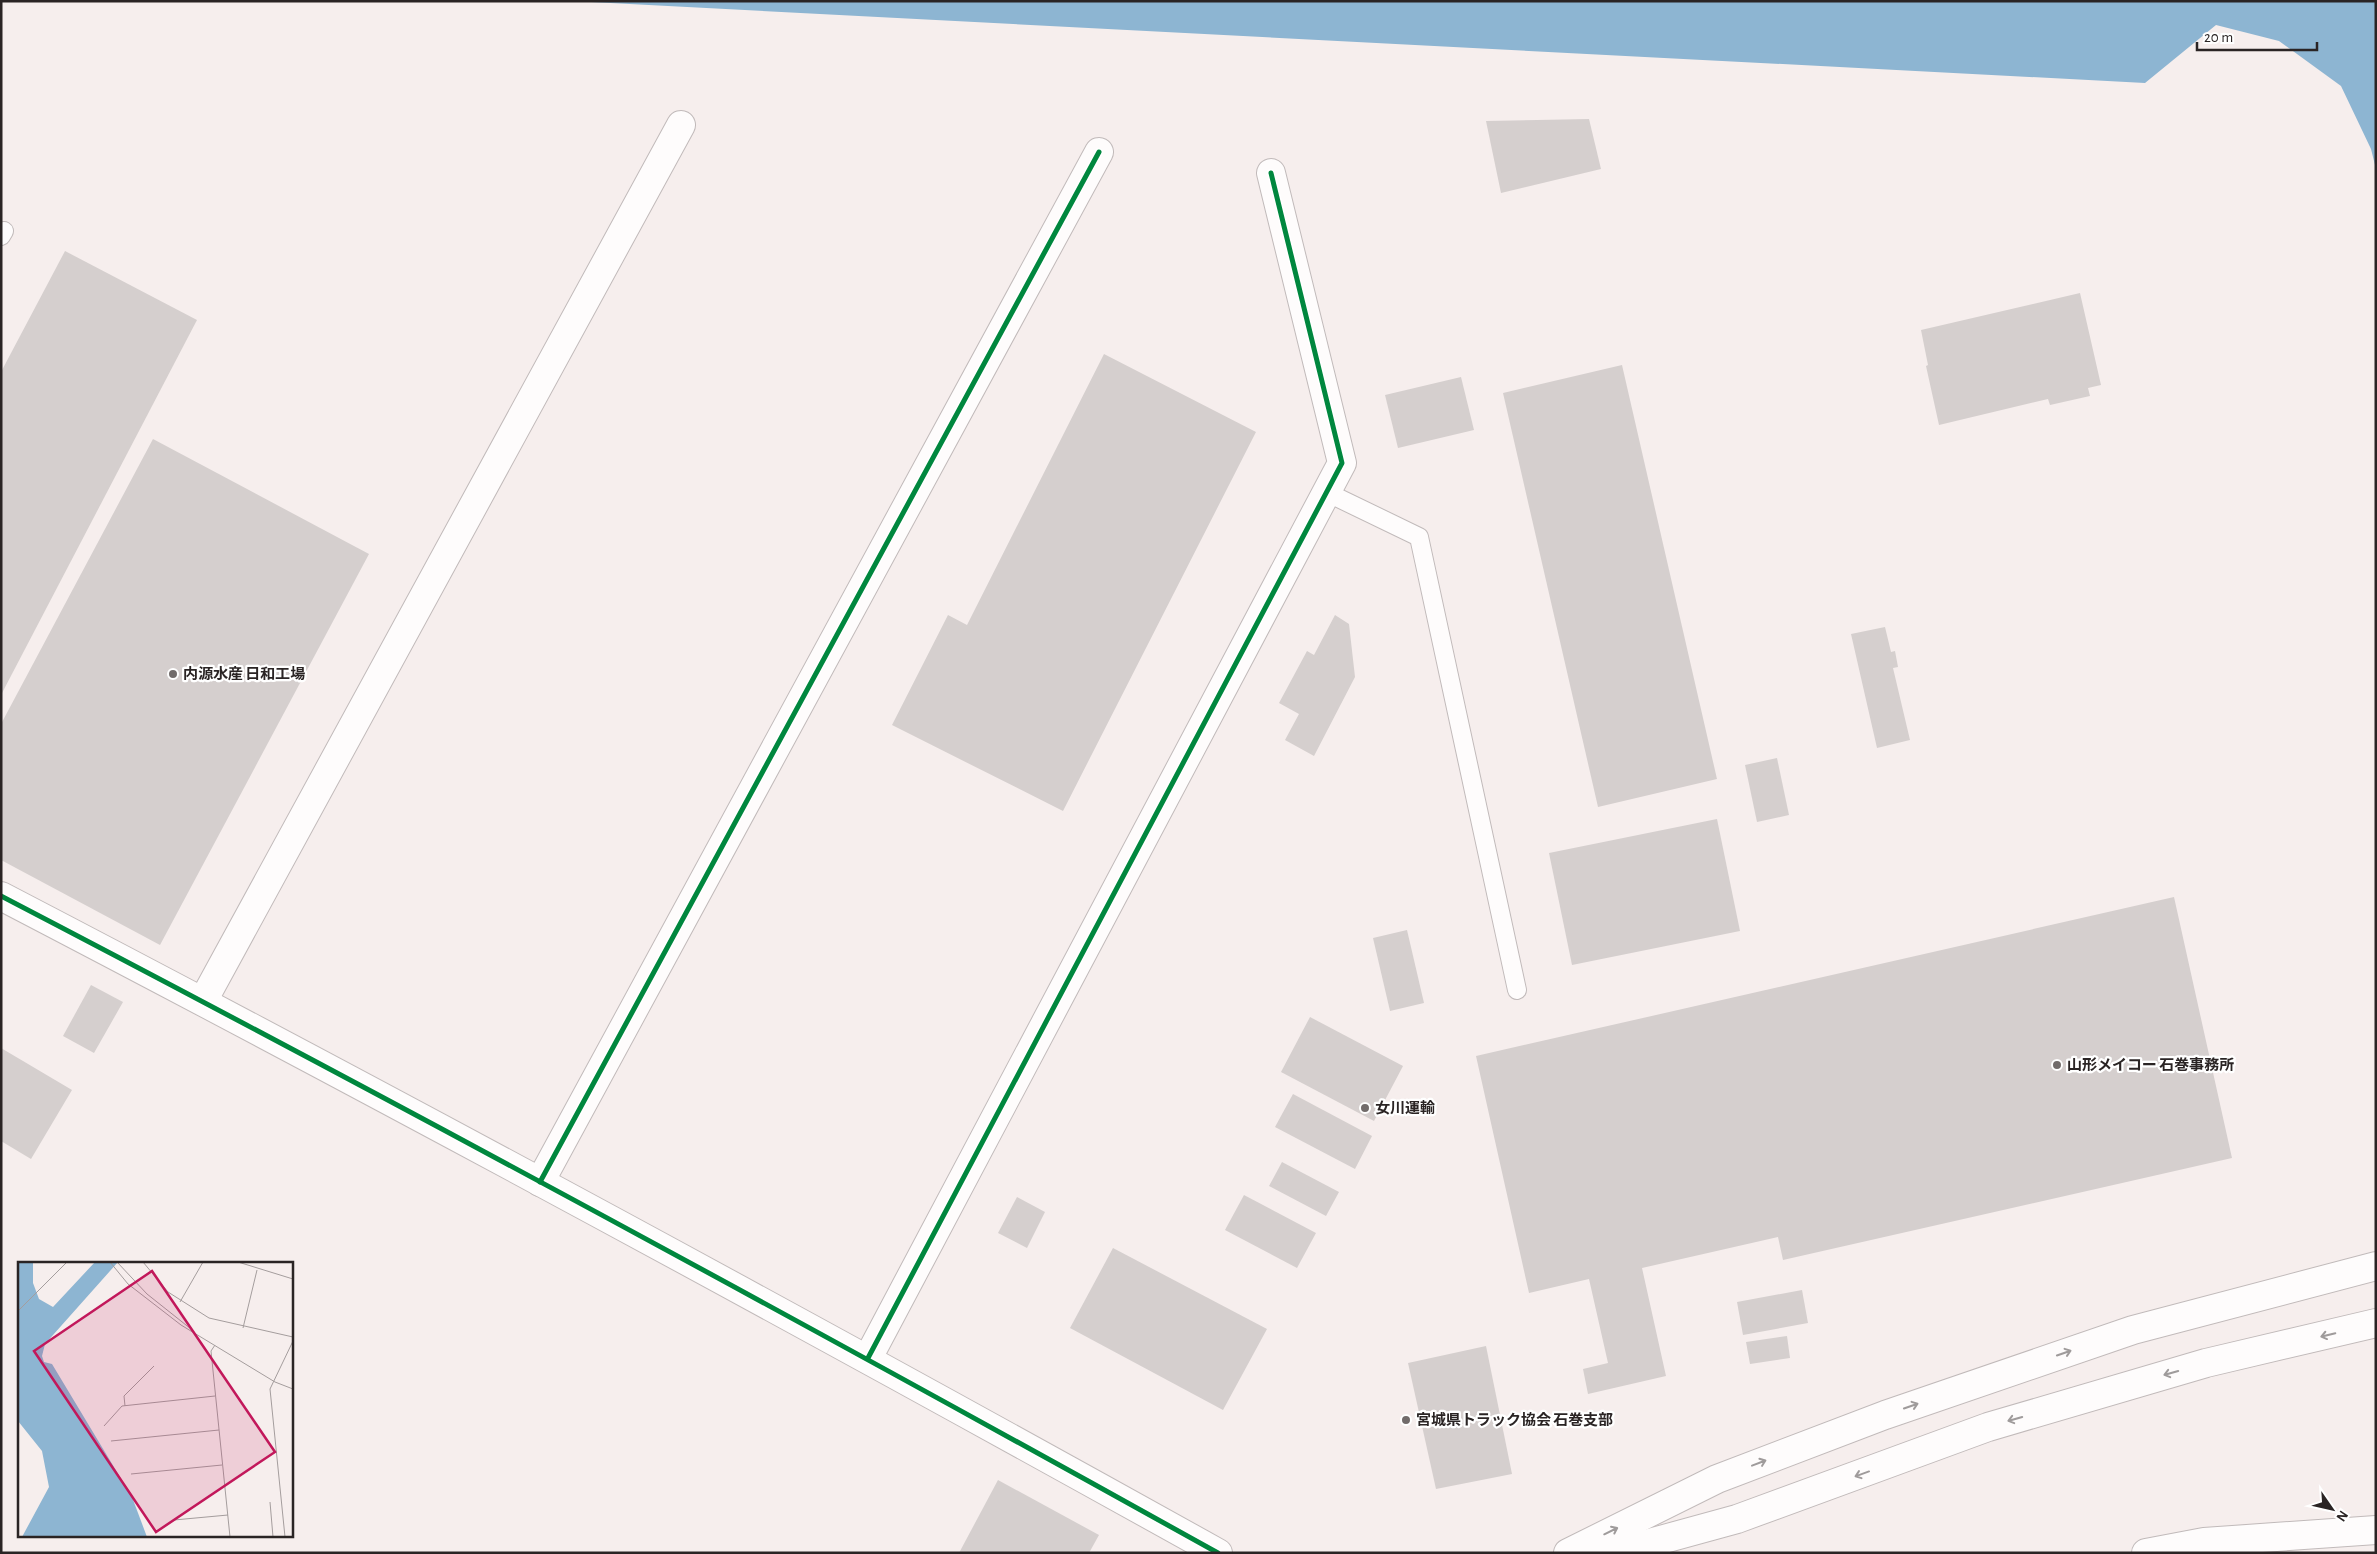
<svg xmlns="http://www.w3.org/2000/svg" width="2377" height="1554" viewBox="0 0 2377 1554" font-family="'Alegreya Sans','Noto Sans JP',sans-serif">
<rect width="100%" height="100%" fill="#f6eeed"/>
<path fill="#8db5d2" d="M572,1H2376V169L2371,149L2341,86L2279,41L2216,25L2145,83Z"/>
<g fill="#d5cfce">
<path d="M1589,119L1601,169L1501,193L1486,121Z"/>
<path d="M65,251L197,320L1,695V372Z"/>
<path d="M2080,293L2101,385L2088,388L2090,396L2050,405L2048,399L1939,425L1926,366L1928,365L1921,330Z"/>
<path d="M1104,354L1256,432L1063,811L892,725L948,615L967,625Z"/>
<path d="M1622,365L1717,779L1598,807L1503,393Z"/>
<path d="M1461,377L1474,430L1398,448L1385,395Z"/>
<path d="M153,439L369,554L160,945L1,860V724Z"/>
<path d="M1335,615L1349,624L1355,677L1314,756L1285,740L1299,714L1279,703L1307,651L1314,655Z"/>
<path d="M1885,627L1891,652L1895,651L1898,667L1893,668L1910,740L1877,748L1851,634Z"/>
<path d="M1777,758L1789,815L1757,822L1745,765Z"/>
<path d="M1717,819L1740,931L1572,965L1549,853Z"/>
<path d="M2174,897L2232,1158L1783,1260L1778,1237L1642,1268L1666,1376L1588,1394L1583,1369L1608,1363L1589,1279L1529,1293L1476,1056Z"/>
<path d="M1407,930L1424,1003L1390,1011L1373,938Z"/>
<path d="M91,985L123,1002L94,1053L63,1036Z"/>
<path d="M1310,1017L1403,1066L1374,1121L1281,1072Z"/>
<path d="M1,1048L72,1090L31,1159L1,1141Z"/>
<path d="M1293,1094L1372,1136L1355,1169L1275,1127Z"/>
<path d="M1282,1162L1339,1192L1326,1216L1269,1186Z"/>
<path d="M1244,1195L1316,1233L1297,1268L1225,1230Z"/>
<path d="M1017,1197L1045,1212L1027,1248L998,1233Z"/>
<path d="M1113,1248L1267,1329L1223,1410L1070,1328Z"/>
<path d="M1802,1290L1808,1323L1743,1335L1737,1302Z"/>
<path d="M1787,1336L1790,1358L1750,1364L1746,1342Z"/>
<path d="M1486,1346L1512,1474L1436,1489L1408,1363Z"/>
<path d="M998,1480L1099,1535L1089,1553H959Z"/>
</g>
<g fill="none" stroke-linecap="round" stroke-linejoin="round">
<defs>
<g id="service">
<path d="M1,236L4,231"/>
<path d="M1326,492L1419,537L1517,990"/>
</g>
<g id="minor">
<path d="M1,896C410,1109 815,1329 1218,1553"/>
<path d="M203,1001L681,125"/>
<path d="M540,1182L1099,152"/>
<path d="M868,1358L1342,463L1271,173"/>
<path d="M2146,1553L2204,1542L2376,1530"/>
</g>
<g id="tertiary">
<path d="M1568,1553L1717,1479L1885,1415L2133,1330L2376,1266"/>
<path d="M1613,1553L1737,1519L1988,1427L2206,1363L2376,1323"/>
</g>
</defs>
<use href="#service" stroke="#c1baba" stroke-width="20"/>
<use href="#minor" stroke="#c1baba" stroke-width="30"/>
<use href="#tertiary" stroke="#c1baba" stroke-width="30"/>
<use href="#service" stroke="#fefcfc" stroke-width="18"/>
<use href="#minor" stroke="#fefcfc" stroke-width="28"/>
<use href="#tertiary" stroke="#fefcfc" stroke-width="28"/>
<defs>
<g id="cycleway">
<path d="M1,896C410,1109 815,1329 1218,1553"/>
<path d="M540,1182L1099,152"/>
<path d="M868,1358L1342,463L1271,173"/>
</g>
</defs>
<use href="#cycleway" stroke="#fff" stroke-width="8"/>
<use href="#cycleway" stroke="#00873e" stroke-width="5"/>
</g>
<defs><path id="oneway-shaft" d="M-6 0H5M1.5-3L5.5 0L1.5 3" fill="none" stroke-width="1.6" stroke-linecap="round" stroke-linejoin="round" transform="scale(1.25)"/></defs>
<g stroke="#9f9b9b">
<use href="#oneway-shaft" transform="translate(2328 1335) rotate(167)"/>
<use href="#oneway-shaft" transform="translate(2064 1353) rotate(-19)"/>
<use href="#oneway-shaft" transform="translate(2171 1373) rotate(164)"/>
<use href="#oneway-shaft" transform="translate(1911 1406) rotate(-19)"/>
<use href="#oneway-shaft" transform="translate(2015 1419) rotate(164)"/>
<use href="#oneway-shaft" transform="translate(1759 1463) rotate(-21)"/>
<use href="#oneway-shaft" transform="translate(1862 1474) rotate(160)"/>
<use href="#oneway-shaft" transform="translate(1611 1531) rotate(-26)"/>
</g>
<g fill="#716b6a" stroke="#fff" stroke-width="2">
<circle cx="173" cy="674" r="5"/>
<circle cx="2057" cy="1065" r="5"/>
<circle cx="1365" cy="1108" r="5"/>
<circle cx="1406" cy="1420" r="5"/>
</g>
<g text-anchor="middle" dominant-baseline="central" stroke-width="4.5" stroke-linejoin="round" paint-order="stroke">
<g font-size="15" font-weight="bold" fill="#2a2424" stroke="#fff" text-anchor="start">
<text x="183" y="674">内源水産 日和工場</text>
<text x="2067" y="1065">山形メイコー 石巻事務所</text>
<text x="1375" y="1108">女川運輸</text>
<text x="1416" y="1420">宮城県トラック協会 石巻支部</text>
</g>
</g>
<g transform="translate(18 1262)">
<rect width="275" height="275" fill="#f6eeed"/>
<path d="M0,0H15V21L21,37L35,45L77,0H100L27,82L24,94L26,100L34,102L114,235L129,275H4L31,225L24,189L0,159Z" fill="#8db5d2"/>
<path fill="none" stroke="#a49d9d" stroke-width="1" d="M92,0L110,22L163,63L257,120L275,127M99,0L129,32L173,67M125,0L150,30L191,56L275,75M220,0L275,17M162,40L185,0M0,49L49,0M225,66L239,8M197,83L193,89L212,275M107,144L106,134L136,104M86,164L104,144L197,134M93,179L201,168M113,212L204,203M252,240L255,275M156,258L210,253M267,275L252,127L275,79"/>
<path fill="#c2185b" fill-opacity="0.15" stroke="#c2185b" stroke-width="2.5" d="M134,9L257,190L138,270L16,89Z"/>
<rect width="275" height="275" fill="none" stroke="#2a2424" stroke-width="2.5"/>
</g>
<rect width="2377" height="1554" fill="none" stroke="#2a2424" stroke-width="5"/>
<g transform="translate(2332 1509) rotate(124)" stroke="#ffffff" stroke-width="4" paint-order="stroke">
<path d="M0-4L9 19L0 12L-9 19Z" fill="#2a2424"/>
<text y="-8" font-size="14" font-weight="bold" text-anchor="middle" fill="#2a2424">N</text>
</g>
<path d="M2197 42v8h120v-8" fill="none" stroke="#2a2424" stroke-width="2.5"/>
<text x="2204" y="42" font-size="15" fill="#2a2424" stroke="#ffffff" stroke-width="4" paint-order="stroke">20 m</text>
</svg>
